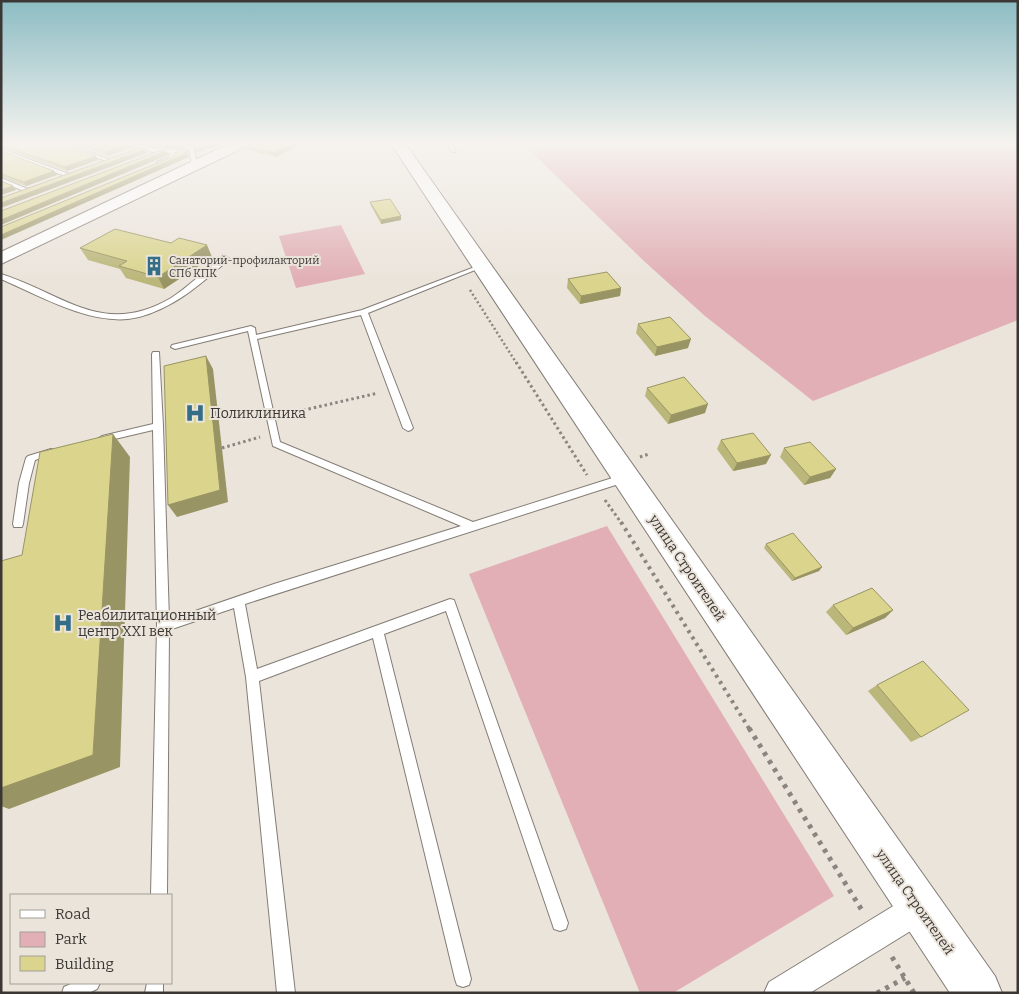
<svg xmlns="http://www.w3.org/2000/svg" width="1019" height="994" viewBox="0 0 1019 994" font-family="Bitter,serif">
<rect width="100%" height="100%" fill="#ebe4db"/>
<g fill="#e1afb5">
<path d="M521,142H1018V320L813,401L705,316L645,262Z"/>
<path d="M341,225L365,274L296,288L279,236Z"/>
<path d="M607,526L834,896L673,993H640L469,574Z"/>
</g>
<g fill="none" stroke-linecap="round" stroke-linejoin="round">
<defs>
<g id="lane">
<path d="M55,142H62L111,160L106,161Z"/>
<path d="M119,142C143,142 156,155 185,147L171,142C177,142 182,145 189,146C194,146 200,142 206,142L193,148L198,165L195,167L192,165L189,149L177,152L173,159L159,165L157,162L169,157L171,153L153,152Z"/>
<path d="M445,142H450L456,152H452Z"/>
<path d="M1,149L69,174L70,175L65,176L1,152Z"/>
<path d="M1,178L28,189L29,190L24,191L1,182Z"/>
<path d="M227,257L230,259L229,260C211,274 194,291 174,302C160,310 145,317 128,319C86,323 38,295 1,279V274C64,294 103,338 171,298C189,287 210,264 227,257Z"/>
<path d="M480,265L485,266L368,313L413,428L411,430L408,431L403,428L361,315L257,339L280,442L473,522L625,474L628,475L630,478L628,481L245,604L257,669L450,599L454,600L568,923L566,929L560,931L554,929L552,923L446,611L384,634L471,979L469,985L463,987L457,985L455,979L373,638L259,681L295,993H277L246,677L234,608L169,630L167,895H151L157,627L153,430L102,442L97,439L102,436L153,424L152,354L153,352H159L163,426L169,620L274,584L461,526L273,446L248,331L175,349L171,347L172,345L251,326L255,328L256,335L362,310Z"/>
<path d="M51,449L54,450L56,452L54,454L35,460L29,483L23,524L22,527H14L13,524L19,483L26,458L28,456Z"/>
<path d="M73,983H100L97,989L89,993H62L64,987Z"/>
<path d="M147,983H163V993H145Z"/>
</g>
<path id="street" d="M919,893L930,897L934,908L930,919L810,993H764L769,982L908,897Z"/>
<g id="secondary">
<path d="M233,142H251L249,145L1,264V252Z"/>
<path d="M390,142H404L995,976L1002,993H950Z"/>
</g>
</defs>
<use href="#lane" stroke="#837c75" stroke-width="2"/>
<use href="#street" stroke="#837c75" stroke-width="2"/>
<use href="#secondary" stroke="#837c75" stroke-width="2"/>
<path stroke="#8a8580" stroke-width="2.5" stroke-dasharray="2 2.5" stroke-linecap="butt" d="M470,290L517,364"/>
<g stroke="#8a8580" stroke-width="3" stroke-dasharray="2.5 3" stroke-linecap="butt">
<path d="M516,362L587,475"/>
<path d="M287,414L378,393"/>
<path d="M222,448L260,437"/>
<path d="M640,457L649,454"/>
<path d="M605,500L622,524"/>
</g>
<path stroke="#8a8580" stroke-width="4" stroke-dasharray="3 4.5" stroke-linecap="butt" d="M621,522L750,730"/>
<g stroke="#8a8580" stroke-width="5" stroke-dasharray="4 5.5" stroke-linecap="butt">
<path d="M749,728L863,912"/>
<path d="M892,957L914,993"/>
<path d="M877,993L905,978"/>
</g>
<use href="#lane" fill="#fff" fill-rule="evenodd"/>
<use href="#street" fill="#fff" fill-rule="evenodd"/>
<use href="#secondary" fill="#fff" fill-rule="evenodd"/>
</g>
<g fill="#bbb679">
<path d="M1,142L96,156L98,160L67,171L1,148Z"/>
<path d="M68,142H122L130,148L108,156Z"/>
<path d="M132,142H175L177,143L178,147L166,148Z"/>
<path d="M180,142H199L189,144Z"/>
<path d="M305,142L276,157L244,149L243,146Z"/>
<path d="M1,151L54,171L57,175L26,186L1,177Z"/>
<path d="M370,202L401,220L381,224L371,206Z"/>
<path d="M80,248L212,257L164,289L126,278L120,269L88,260Z"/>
<path d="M568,279L621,288L620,296L580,304L567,288Z"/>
<path d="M638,324L688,348L655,356L636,333Z"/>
<path d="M647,388L705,413L668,424L645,396Z"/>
<path d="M721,440L766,464L733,471L717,449Z"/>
<path d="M784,448L836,469L830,478L804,485L780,457Z"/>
<path d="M766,544L822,567L819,571L792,581L764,548Z"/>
<path d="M833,605L893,610L885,618L846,635L826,612Z"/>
<path d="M877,685L921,737L911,742L868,691Z"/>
</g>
<g fill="#999463">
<path d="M188,142H199L189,144Z"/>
<path d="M216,142H227L196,153L195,150Z"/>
<path d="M297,142H305L276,157L274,153Z"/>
<path d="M177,143L178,147L166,148L164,144Z"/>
<path d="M128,144L130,148L108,156L106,152Z"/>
<path d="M186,148L189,157L1,240V235L187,153Z"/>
<path d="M146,149L147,153L1,208V203Z"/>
<path d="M166,151L168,155L1,225V220Z"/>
<path d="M96,156L98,160L67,171L65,167Z"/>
<path d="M54,171L57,175L26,186L24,182Z"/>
<path d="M13,186L16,190L1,195V190Z"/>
<path d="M401,216V220L381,224V220Z"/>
<path d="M207,245L212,257L164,289L158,277Z"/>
<path d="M621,288L620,296L580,304L581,296Z"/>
<path d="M691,339L688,348L655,356L657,347Z"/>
<path d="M206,356L213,369L228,502L177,517L168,505Z"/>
<path d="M708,404L705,413L668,424L671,415Z"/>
<path d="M113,434L130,457L120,767L9,809L1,806V788Z"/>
<path d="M771,455L766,464L733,471L737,463Z"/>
<path d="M836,469L830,478L804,485L810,477Z"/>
<path d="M822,567L819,571L792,581L795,578Z"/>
<path d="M893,610L885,618L846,635L853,628Z"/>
</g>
<g fill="#dad48d" stroke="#999463">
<path d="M1,142H58L96,156L65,167L1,145Z"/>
<path d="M77,142H122L128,144L106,152Z"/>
<path d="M152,142H175L177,143L164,144Z"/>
<path d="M201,142H216L195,150L194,145Z"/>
<path d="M250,142H297L274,153L243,146Z"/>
<path d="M139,148L146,149L1,203V198Z"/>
<path d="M186,148L187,153L1,235V227L172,157L177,150Z"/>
<path d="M1,151L54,171L24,182L1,174Z"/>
<path d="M159,151H166L1,220V211Z"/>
<path d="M1,181L13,186L1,190Z"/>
<path d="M390,199L401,216L381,220L370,202Z"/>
<path d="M115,229L171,243L179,238L207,245L158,277L119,266L127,261L80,248Z"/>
<path d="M607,272L621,288L581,296L568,279Z"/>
<path d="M670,317L691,339L657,347L638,324Z"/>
<path d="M206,356L220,490L168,505L164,366Z"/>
<path d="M684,377L708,404L671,415L647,388Z"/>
<path d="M753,433L771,455L737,463L721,440Z"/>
<path d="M113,434L93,755L1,788V561L22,555L40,452Z"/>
<path d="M810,442L836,469L810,477L784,448Z"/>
<path d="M793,533L822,567L795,578L766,544Z"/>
<path d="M872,588L893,610L853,628L833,605Z"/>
<path d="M923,661L969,710L921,737L877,685Z"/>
</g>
<linearGradient id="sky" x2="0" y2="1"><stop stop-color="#8bbcc3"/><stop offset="0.51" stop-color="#f6f3ef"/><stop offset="1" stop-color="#f6f3ef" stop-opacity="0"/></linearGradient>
<rect width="1019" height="281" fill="url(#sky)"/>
<defs>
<symbol id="building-bare" viewBox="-9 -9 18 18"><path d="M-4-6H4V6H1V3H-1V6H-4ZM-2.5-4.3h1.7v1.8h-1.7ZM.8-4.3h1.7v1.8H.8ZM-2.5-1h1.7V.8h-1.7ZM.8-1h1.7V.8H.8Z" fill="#356d87" stroke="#ebe4db" stroke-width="2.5" paint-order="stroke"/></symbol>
<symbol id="hospital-bare" viewBox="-9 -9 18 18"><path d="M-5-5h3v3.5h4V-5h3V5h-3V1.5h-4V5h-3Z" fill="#356d87" stroke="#ebe4db" stroke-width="2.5" paint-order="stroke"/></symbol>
</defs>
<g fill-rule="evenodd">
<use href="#building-bare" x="140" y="252" width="28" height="28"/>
<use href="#hospital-bare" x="181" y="399" width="28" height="28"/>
<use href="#hospital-bare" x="49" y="609" width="28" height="28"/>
</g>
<g text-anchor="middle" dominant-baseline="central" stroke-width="4" stroke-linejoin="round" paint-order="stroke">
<g font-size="11" fill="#3a3734" stroke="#ebe4db" text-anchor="start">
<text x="169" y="260">Санаторий-профилакторий<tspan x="169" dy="13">СПб КПК</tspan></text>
</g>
<g font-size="14" fill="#3a3734" stroke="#ebe4db" text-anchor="start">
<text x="210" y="413">Поликлиника</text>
<text x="78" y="615">Реабилитационный<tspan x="78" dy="16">центр ХХI век</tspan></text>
</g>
<g font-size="14" fill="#3a3734" stroke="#ebe4db">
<text transform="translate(687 568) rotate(56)">улица Строителей</text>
<text transform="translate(915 902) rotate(55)">улица Строителей</text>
</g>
</g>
<rect width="1019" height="994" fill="none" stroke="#3a3734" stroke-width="5"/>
<rect x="10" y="894" width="162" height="90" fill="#ebe4db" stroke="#a49f98"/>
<rect x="20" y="910" width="25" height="8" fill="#ffffff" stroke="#a49f98"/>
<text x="55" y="919" font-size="15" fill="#3a3734">Road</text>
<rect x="20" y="932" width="25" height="15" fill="#e1afb5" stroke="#a49f98"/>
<text x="55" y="944" font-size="15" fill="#3a3734">Park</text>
<rect x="20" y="956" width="25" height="15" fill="#dad48d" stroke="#a49f98"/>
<text x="55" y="969" font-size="15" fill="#3a3734">Building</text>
</svg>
